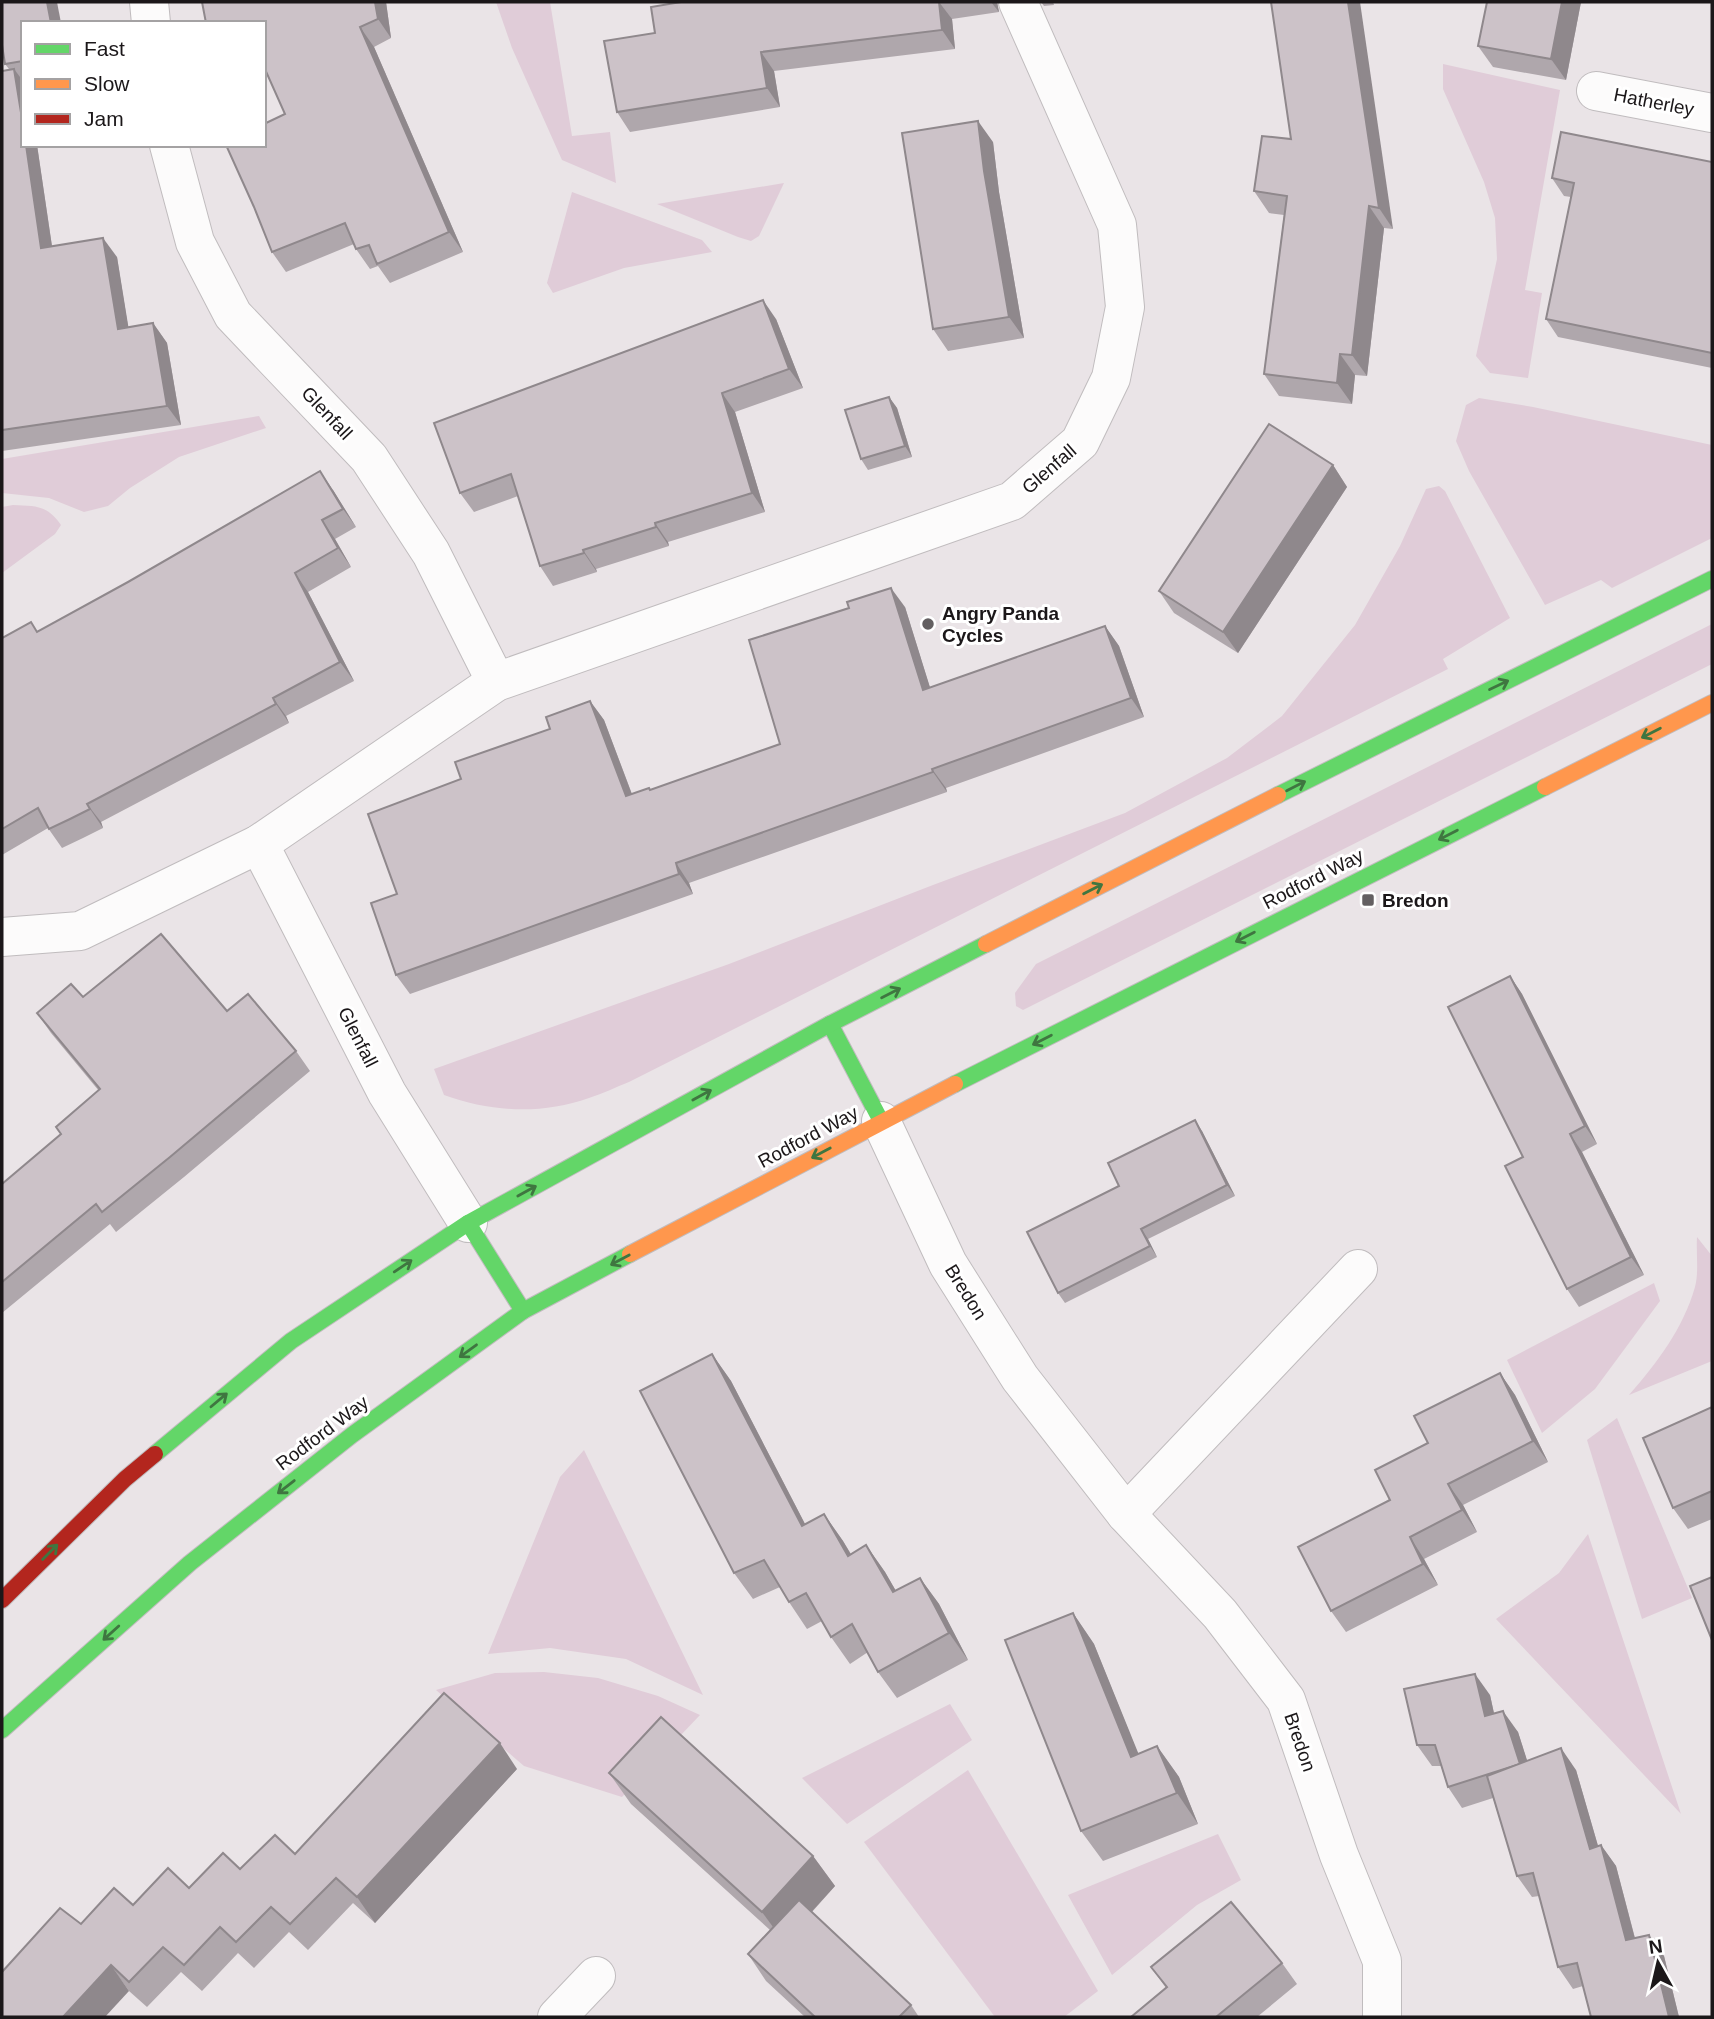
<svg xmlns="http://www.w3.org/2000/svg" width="1714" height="2019" viewBox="0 0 1714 2019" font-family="Helvetica,sans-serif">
<rect width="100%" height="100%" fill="#eae4e7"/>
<g fill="#e0ccd8">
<path d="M496,2H550L572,136L610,132L616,183L562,160L512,48Z"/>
<path d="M1443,64L1560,90L1525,290L1542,293L1528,378L1490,373L1476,356L1497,259L1495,218L1484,182L1443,89Z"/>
<path d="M784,183L759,236L751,241L738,237L657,204Z"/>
<path d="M572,192L702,240L712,252L624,268L553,293L547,283Z"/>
<path d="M1479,398L1533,407L1712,445V538L1612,588L1601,580L1545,605L1469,471L1456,441L1466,405Z"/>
<path d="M259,416L266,428L179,457L130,488L108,506L84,512L49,498L2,493V459Z"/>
<path d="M1439,486L1445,491L1510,618L1443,659L1448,669L629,1082C616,1087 602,1094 589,1098C541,1115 491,1112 444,1095L434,1069L729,964L933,885L1125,813L1227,758L1282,716L1355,625L1400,546L1426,489Z"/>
<path d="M13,505C36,506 47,505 61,525L55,534L2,573V507Z"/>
<path d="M1712,624V664L1023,1010L1016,1006L1015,993L1036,964Z"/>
<path d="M1697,1237L1712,1256V1361L1629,1395C1657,1363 1683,1329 1695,1287C1699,1272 1696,1253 1697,1237Z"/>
<path d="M1654,1283L1660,1301L1595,1389L1542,1433L1507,1360Z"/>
<path d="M1617,1418L1692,1598L1642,1619L1587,1440Z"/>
<path d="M584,1450L703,1695L626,1659L550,1648L488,1654L560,1477Z"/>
<path d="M1588,1534L1681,1814L1496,1619L1559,1573Z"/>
<path d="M544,1672L598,1678L658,1696L700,1715L622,1797L524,1766L436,1690L495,1673Z"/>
<path d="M950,1704L972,1740L847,1824L802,1778Z"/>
<path d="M968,1770L1098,1991L1064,2017H995L864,1842Z"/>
<path d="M1218,1834L1241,1880L1197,1905L1112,1975L1068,1895Z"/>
</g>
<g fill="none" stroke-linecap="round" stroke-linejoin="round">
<defs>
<g id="street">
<path d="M149,2L151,23"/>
<path d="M1596,91L1712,113"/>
<path d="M169,145L195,242L233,315L369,458L431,553L496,682"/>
<path d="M259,844L387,1093L468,1223"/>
<path d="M2,937L80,931L259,844L496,682L1012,501L1080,442L1111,378L1125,307L1117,225L1018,2"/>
<path d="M881,1121L948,1264L1020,1378L1126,1514L1220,1614L1286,1700L1339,1855L1382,1961V2017"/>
<path d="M1126,1514L1358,1269"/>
<path d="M557,2017L596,1976"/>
</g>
<g id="fast">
<path d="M1278,795L1712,579"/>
<path d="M830,1024L881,1121"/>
<path d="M955,1084L1545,787"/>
<path d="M468,1223L523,1311"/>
<path d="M155,1454L291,1341L468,1223L830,1024L986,944"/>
<path d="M2,1730L190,1563L352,1435L523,1311L630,1254"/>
</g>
<g id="slow">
<path d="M1545,787L1712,703"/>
<path d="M986,944L1278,795"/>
<path d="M630,1254L955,1084"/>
</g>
<path id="jam" d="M2,1600L125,1479L155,1454"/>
</defs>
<use href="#street" stroke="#c0bcbe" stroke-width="40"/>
<use href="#fast" stroke="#c0bcbe" stroke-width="18"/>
<use href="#slow" stroke="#c0bcbe" stroke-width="18"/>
<use href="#jam" stroke="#c0bcbe" stroke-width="18"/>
<use href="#street" stroke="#fcfbfb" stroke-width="38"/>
<use href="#fast" stroke="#63d668" stroke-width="16"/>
<use href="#slow" stroke="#ff974d" stroke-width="16"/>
<use href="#jam" stroke="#b3261e" stroke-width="16"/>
</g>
<g fill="#afa7ac">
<path d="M386,2L391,38L374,47L463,252L390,283L378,266L370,269L356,249L354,244L286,272L272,252L285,114L264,23Z"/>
<path d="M681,2H997L999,12L952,19L955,49L774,71L780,107L630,132L617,112L655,33Z"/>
<path d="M1041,2H1053L1054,5L1044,6Z"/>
<path d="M1271,2L1393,229L1384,228L1367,376L1355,375L1352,404L1279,396L1264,374L1284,215L1269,213L1254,191L1291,139Z"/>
<path d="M1487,2H1581L1566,80L1493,67L1478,46Z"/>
<path d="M23,23V145H37L52,246L117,257L128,327L153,323L167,343L181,425L2,451V71L9,69L5,64Z"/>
<path d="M993,142L999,192L1024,338L948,351L933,329Z"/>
<path d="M1690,158L1712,162V368L1558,337L1546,319L1571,197L1564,196L1552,178Z"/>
<path d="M776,319L803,388L735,412L765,512L668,542L669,546L596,569L597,572L553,586L540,566L518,496L474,512L460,493Z"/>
<path d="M889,397L897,408L912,457L868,470L861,459Z"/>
<path d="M1333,465L1347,487L1238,653L1174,613L1159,591Z"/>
<path d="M333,490L356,527L335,539L351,567L308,592L354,681L286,716L289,723L101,822L103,828L83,838L62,848L48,828L2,855V638L38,631Z"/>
<path d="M905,607L930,688L1105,626L1119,646L1144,717L946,788L947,792L689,883L693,894L410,994L396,975L397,894L461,779L550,729L590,701L604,720L632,794L651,790L780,744Z"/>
<path d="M1510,976L1522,994L1597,1144L1582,1152L1644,1275L1579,1307L1567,1289L1523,1157Z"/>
<path d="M83,997L227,1011L296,1051L310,1071L184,1177L116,1232L110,1224L2,1313V1184L61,1134L56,1127L99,1091L51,1033L37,1013Z"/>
<path d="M1202,1131L1235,1196L1148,1239L1157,1257L1065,1303L1058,1293L1119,1186Z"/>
<path d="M712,1354L731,1381L805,1524L824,1514L843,1541L851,1554L866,1545L885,1572L896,1591L920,1578L939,1604L968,1660L897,1698L878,1672L868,1652L850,1664L831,1637L822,1621L807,1629L789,1602L780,1587L753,1599L734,1573Z"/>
<path d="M1500,1373L1515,1395L1548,1462L1463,1505L1477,1532L1424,1559L1438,1585L1346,1632L1331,1611L1428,1443Z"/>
<path d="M1712,1407V1519L1688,1529L1673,1508Z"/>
<path d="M1073,1613L1094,1644L1138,1754L1157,1746L1179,1777L1198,1824L1103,1861L1081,1831Z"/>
<path d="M1490,1695L1494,1713L1518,1732L1527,1761L1576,1770L1598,1846L1601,1845L1616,1866L1635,1938L1664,1956L1679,2017H1591L1583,1986L1573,1989L1558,1967L1539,1896L1532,1897L1517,1876L1493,1798L1462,1808L1448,1787L1441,1766H1432L1417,1745Z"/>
<path d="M517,1769L375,1923L353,1903L308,1950L289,1932L254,1968L238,1953L202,1991L181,1972L147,2007L129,1991L81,1924L133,1905L189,1888L240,1869L295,1854Z"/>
<path d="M609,1773L813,1856L835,1886L812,1912L911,2005L919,2017H805L766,1981L748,1954L770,1930L631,1804Z"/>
<path d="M1282,1963L1297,1984L1257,2017H1131L1166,1988L1151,1967Z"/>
</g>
<g fill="#8f888c">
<path d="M47,2H57L61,23H51Z"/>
<path d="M375,2H386L391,38L378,19Z"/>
<path d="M939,2L952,19L955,49L942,30Z"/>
<path d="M991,2H997L999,12Z"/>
<path d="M1348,2H1360L1393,229L1379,208Z"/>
<path d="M1562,2H1581L1566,80L1551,59Z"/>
<path d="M360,27L374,47L463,252L449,232Z"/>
<path d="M761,52L774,71L780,107L767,88Z"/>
<path d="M14,69L23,81V125Z"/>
<path d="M978,121L993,142L999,192L1024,338L1009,317L984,171Z"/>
<path d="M26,145H37L55,267L41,248Z"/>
<path d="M1369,206L1384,228L1367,376L1352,355Z"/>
<path d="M103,238L117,257L132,349L118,329Z"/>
<path d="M763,300L776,319L803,388L789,369Z"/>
<path d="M153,323L167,343L181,425L167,406Z"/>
<path d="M1340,354L1355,375L1352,404L1337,383Z"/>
<path d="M722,393L735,412L765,512L752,493Z"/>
<path d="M889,397L897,408L912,457L905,446Z"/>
<path d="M1333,465L1347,487L1238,653L1223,632Z"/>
<path d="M320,471L333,490L356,527L343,509Z"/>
<path d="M322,520L335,539L351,567L338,548Z"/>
<path d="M655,523L668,542L669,546L656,527Z"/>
<path d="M583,550L596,569L597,572L584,553Z"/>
<path d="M295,573L308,592L354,681L340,662Z"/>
<path d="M891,588L905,607L937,710L923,690Z"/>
<path d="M1105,626L1119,646L1144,717L1131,698Z"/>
<path d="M273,698L286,716L289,723L276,704Z"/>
<path d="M590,701L604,720L640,816L626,796Z"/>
<path d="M932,769L946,788L947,792L933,772Z"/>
<path d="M87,804L101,822L103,828L90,809Z"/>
<path d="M676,863L689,883L693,894L679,874Z"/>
<path d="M1510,976L1522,994L1597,1144L1585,1126Z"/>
<path d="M1195,1120L1202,1131L1235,1196L1227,1185Z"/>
<path d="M1570,1134L1582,1152L1644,1275L1631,1257Z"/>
<path d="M1141,1229L1148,1239L1157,1257L1150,1246Z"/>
<path d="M712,1354L731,1381L820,1553L802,1526Z"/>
<path d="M1500,1373L1515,1395L1548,1462L1533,1441Z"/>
<path d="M1448,1484L1463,1505L1477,1532L1462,1510Z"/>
<path d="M824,1514L843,1541L867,1582L848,1556Z"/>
<path d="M1410,1537L1424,1559L1438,1585L1423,1564Z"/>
<path d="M866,1545L885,1572L912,1619L893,1592Z"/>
<path d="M920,1578L939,1604L968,1660L949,1633Z"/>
<path d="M1073,1613L1094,1644L1152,1787L1131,1757Z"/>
<path d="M1475,1674L1490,1695L1499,1737L1485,1716Z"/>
<path d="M1503,1711L1518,1732L1535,1785L1520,1764Z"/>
<path d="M500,1743L517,1769L375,1923L357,1897Z"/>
<path d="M1157,1746L1179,1777L1198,1824L1177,1793Z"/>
<path d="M1561,1748L1576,1770L1605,1870L1590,1849Z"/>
<path d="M1601,1845L1616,1866L1641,1962L1626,1940Z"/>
<path d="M813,1856L835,1886L784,1942L762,1912Z"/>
<path d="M1649,1935L1664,1956L1679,2017H1669Z"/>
<path d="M111,1965L129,1991L105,2017H63Z"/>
</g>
<g fill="#ccc2c8" stroke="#8f888c" stroke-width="2">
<path d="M2,2H47L51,23H23V61L5,64L2,45Z"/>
<path d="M202,2H375L378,19L360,27L449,232L377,264L369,245L356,249L345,223L272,252L254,207L226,145H264V124L285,114L264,67V23H206Z"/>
<path d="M681,2H939L942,30L761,52L767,88L617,112L604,41L655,33L651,7Z"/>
<path d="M1271,2H1348L1379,208L1369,206L1352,355L1340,354L1337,383L1264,374L1287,196L1254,191L1262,136L1291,139Z"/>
<path d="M1487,2H1562L1551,59L1478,46Z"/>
<path d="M14,69L23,125V145H26L41,248L103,238L118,329L153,323L167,406L2,430V71Z"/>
<path d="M978,121L984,171L1009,317L933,329L902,133Z"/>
<path d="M1561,132L1712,162V353L1546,319L1574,183L1552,178Z"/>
<path d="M763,300L789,369L722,393L752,493L655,523L656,527L583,550L584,553L540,566L511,474L460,493L434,423Z"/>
<path d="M889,397L905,446L861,459L845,410Z"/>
<path d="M1269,424L1333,465L1223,632L1159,591Z"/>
<path d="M320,471L343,509L322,520L338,548L295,573L340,662L273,698L276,704L87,804L90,809L70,819L49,829L38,808L2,829V638L31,622L37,632L128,582Z"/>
<path d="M891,588L923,690L1105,626L1131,698L932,769L933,772L676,863L679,874L396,975L371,903L397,894L368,814L461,779L455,762L550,729L546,717L590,701L626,796L649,788L650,790L780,744L749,640L849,608L847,602Z"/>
<path d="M161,934L227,1011L248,994L296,1051L170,1157L102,1212L96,1204L2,1282V1184L61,1134L56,1127L100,1089L37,1013L71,984L83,997Z"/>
<path d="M1510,976L1585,1126L1570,1134L1631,1257L1567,1289L1505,1166L1523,1157L1448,1007Z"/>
<path d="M1195,1120L1227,1185L1141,1229L1150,1246L1058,1293L1027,1232L1119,1186L1108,1163Z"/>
<path d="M712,1354L802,1526L824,1514L848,1556L866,1545L893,1592L920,1578L949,1633L878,1672L852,1624L831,1637L806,1593L789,1602L764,1560L734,1573L640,1391Z"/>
<path d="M1500,1373L1533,1441L1448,1484L1462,1510L1410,1537L1423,1564L1331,1611L1298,1547L1390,1500L1375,1470L1428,1443L1414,1416Z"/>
<path d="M1712,1407V1491L1673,1508L1643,1438Z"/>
<path d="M1712,1577V1640L1690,1586Z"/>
<path d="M1073,1613L1131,1757L1157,1746L1177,1793L1081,1831L1005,1640Z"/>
<path d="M1475,1674L1485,1716L1503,1711L1520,1764L1448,1787L1435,1745H1417L1404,1689Z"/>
<path d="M444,1693L500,1743L357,1897L336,1878L290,1924L271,1907L236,1942L220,1927L184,1965L163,1947L129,1982L111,1965L63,2017H2V1972L60,1908L81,1924L114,1888L133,1905L168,1868L189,1888L223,1853L240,1869L275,1835L295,1854Z"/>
<path d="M661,1717L813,1856L762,1912L609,1773Z"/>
<path d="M1561,1748L1590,1849L1601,1845L1626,1940L1649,1935L1669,2017H1591L1577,1963L1558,1967L1533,1873L1517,1876L1487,1776Z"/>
<path d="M799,1900L911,2005L899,2017H815L748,1954Z"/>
<path d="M1231,1902L1282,1963L1216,2017H1131L1167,1987L1151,1967Z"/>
</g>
<defs><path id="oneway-shaft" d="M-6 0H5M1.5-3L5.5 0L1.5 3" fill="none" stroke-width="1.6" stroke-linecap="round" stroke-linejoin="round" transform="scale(1.75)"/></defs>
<g stroke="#3f7640">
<use href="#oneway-shaft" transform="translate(1499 685) rotate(-26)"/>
<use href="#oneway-shaft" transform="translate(1651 733) rotate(153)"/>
<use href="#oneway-shaft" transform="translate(1296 786) rotate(-27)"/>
<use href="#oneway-shaft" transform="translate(1448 835) rotate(153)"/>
<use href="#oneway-shaft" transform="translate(1093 889) rotate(-27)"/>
<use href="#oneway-shaft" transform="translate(1245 937) rotate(153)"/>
<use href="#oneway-shaft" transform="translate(891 993) rotate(-27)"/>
<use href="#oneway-shaft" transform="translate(1042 1040) rotate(153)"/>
<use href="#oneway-shaft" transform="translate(702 1095) rotate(-29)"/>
<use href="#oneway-shaft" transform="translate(821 1153) rotate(152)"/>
<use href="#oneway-shaft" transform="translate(527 1191) rotate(-29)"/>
<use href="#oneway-shaft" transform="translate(620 1260) rotate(152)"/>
<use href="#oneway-shaft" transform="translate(403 1266) rotate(-34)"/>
<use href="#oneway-shaft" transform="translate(468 1351) rotate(144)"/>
<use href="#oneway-shaft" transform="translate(219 1400) rotate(-40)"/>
<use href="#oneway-shaft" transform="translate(286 1487) rotate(142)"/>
<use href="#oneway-shaft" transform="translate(50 1552) rotate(-45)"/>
<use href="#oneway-shaft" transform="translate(111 1633) rotate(138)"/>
</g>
<g fill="#635f61" stroke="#fff" stroke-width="2.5">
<circle cx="928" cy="624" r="7"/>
<rect x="1361" y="893" width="14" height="14" rx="3.5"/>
</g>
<g text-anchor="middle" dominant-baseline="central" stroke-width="6" stroke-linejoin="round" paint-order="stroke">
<g font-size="19" fill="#1b1719" stroke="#fff">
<text transform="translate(1654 102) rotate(11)">Hatherley</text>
<text transform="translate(327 413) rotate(47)">Glenfall</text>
<text transform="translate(1049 469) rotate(-41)">Glenfall</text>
<text transform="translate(1313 879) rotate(-27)">Rodford Way</text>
<text transform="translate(358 1037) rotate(63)">Glenfall</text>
<text transform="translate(808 1137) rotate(-28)">Rodford Way</text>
<text transform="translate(966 1292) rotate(58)">Bredon</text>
<text transform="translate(322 1433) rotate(-37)">Rodford Way</text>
<text transform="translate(1300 1742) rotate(71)">Bredon</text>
</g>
<g font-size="19" font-weight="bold" fill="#1b1719" stroke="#fff" text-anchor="start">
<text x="942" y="613">Angry Panda<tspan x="942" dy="22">Cycles</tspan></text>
<text x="1382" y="900">Bredon</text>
</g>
</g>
<rect width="1714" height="2019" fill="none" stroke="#1b1719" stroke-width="7"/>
<rect x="21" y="21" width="245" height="126" fill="#ffffff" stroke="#a4a2a3" stroke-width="2"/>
<rect x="35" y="44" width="35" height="10" fill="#63d668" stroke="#a4a2a3" stroke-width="2"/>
<text x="84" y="56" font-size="21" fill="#1b1719">Fast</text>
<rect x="35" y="79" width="35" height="10" fill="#ff974d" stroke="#a4a2a3" stroke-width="2"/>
<text x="84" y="91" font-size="21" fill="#1b1719">Slow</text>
<rect x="35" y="114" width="35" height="10" fill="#b3261e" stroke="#a4a2a3" stroke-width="2"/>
<text x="84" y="126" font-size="21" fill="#1b1719">Jam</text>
<g transform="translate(1658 1963) rotate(352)" stroke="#ffffff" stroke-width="5" paint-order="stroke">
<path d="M0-5L12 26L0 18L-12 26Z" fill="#1b1719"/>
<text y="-10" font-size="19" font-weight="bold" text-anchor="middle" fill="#1b1719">N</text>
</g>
</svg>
